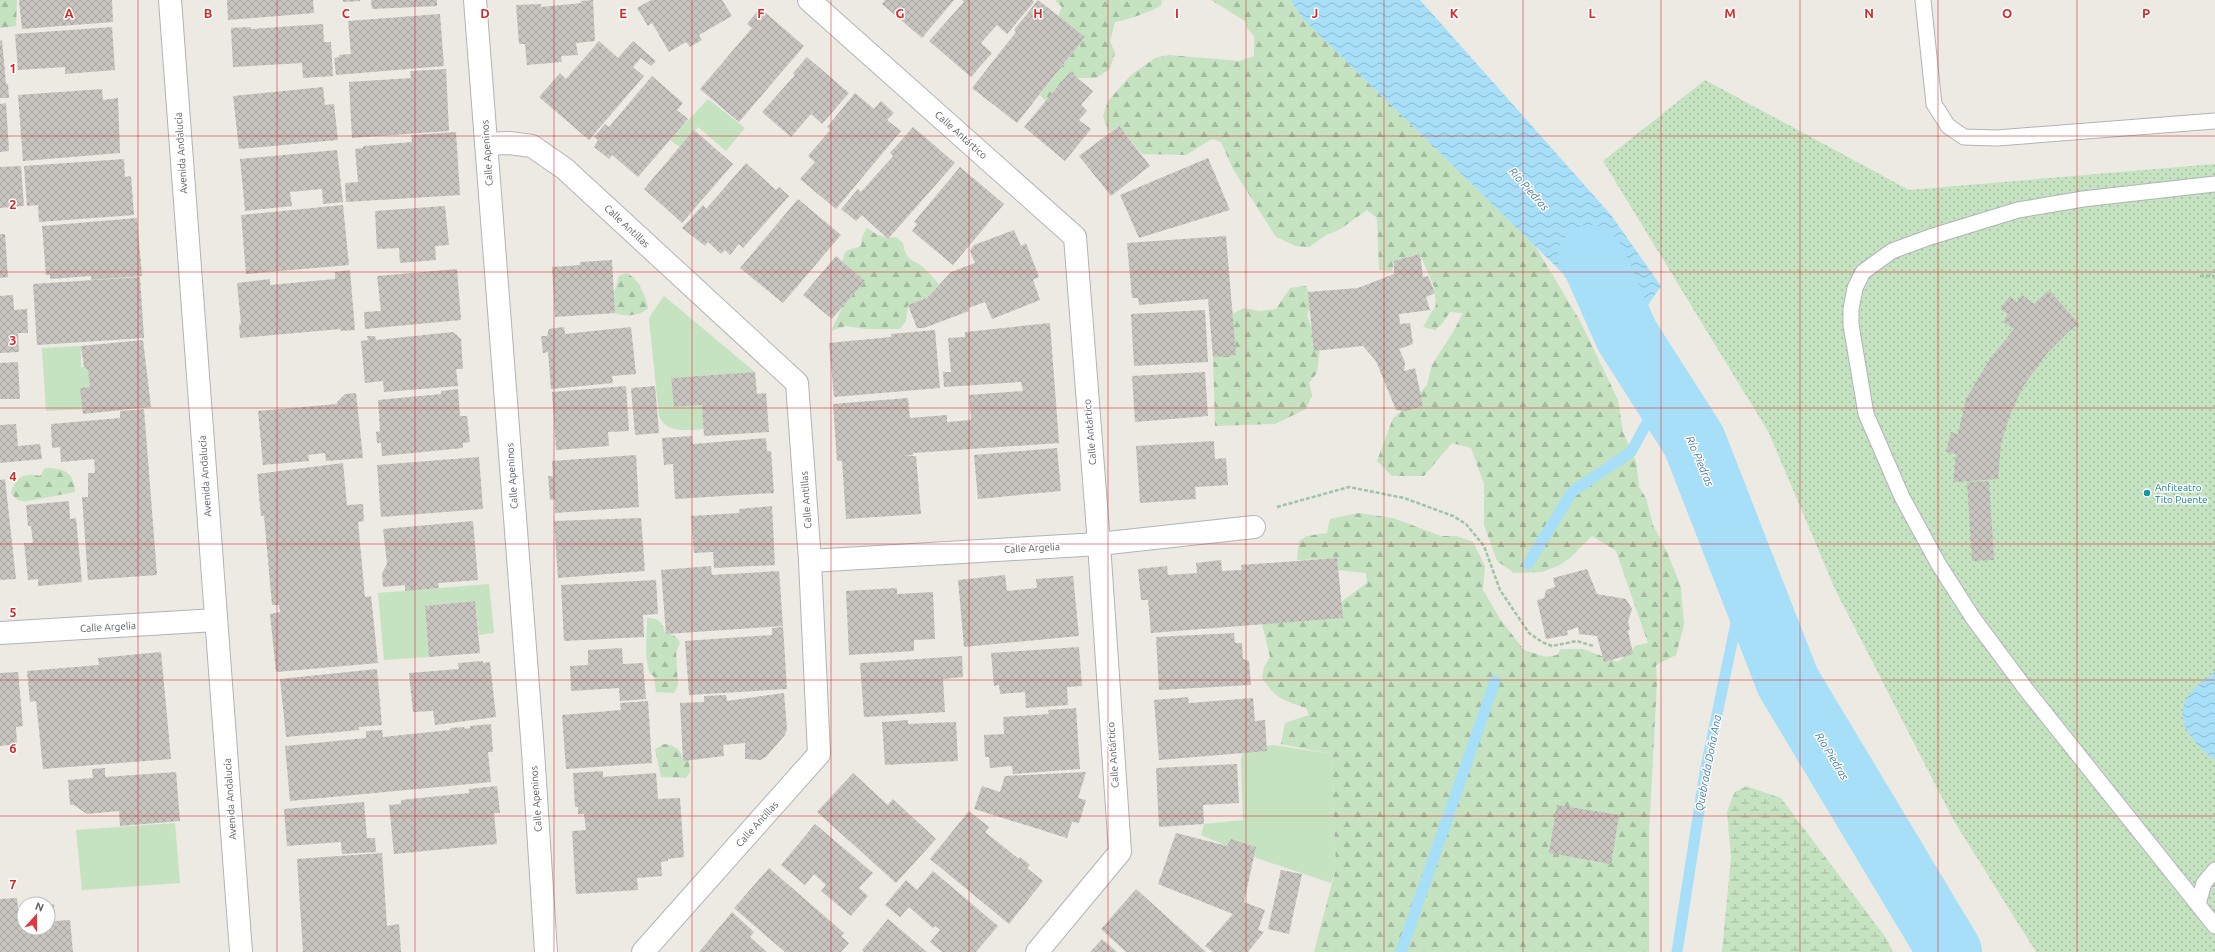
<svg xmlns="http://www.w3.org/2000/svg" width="2215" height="952" viewBox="0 0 2215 952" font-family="Ubuntu,sans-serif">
<defs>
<pattern id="forest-firs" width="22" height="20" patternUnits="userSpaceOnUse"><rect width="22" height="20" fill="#c5e2c1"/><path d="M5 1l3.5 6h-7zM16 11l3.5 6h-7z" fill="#a3baa0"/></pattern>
<pattern id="wetland-marsh" width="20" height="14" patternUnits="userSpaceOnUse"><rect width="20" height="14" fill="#c5e2c1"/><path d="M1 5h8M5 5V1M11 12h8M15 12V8" fill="none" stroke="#a3baa0"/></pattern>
<pattern id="park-dots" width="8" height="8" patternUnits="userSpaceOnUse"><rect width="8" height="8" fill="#c5e2c1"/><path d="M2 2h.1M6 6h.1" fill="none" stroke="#a3baa0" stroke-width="1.8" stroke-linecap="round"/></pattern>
<pattern id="water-waves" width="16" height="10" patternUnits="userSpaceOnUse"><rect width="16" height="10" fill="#a8dff8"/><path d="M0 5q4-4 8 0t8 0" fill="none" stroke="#8cb8cc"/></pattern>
<pattern id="building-cross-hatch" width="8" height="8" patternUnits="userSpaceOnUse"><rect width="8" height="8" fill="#c8c4bf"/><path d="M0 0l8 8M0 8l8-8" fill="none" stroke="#a5a29f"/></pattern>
</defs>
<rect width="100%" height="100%" fill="#ede9e3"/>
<g fill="#c5e2c1">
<path d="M708,99L745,128L726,151L698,127L680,147L670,140Z"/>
<path d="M664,296L755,372L671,378L674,407L702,405L704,429C688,430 666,434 659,416L649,319L652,313Z"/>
<path d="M81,346V367H91L93,386L88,409L46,411L42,348Z"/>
<path d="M489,584L494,633L479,635L475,601L425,606L429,657L384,660L378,593Z"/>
<path d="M1273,745L1331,754L1336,868L1331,883L1254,857L1256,847L1231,839L1227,846L1201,835L1204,824L1243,820L1241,759L1244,749Z"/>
<path d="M175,823L180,883L82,890L76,830Z"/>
</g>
<g fill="url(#forest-firs)">
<path d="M0,0H17L16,26L0,28Z"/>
<path d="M1055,0H1162L1161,6C1146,13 1131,19 1115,22L1110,41L1115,53L1110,69L1096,78H1077L1046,101L1040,95L1085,37L1058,16L1062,7Z"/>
<path d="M1211,0H1290L1304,20L1535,246L1580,321L1618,400L1623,432L1636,461L1639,487L1646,498L1653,525L1667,552L1681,587L1684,625L1676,655L1656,665L1657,682L1649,833V952H1314L1336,868L1331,754L1281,744L1285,723L1309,715L1306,708C1283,700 1276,699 1262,678L1264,667L1270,657L1262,624L1342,618L1341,602L1367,583L1366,573L1338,570L1337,558L1297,560L1299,541L1307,536L1327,533L1330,519L1359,513L1393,518L1441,536H1457L1473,542L1485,566L1483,590L1500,619L1524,650L1546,657L1557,655L1561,649H1583L1618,662L1637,645L1648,643L1616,551L1592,536L1571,557L1560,565L1542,572L1514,573L1497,561L1484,525V484L1471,448L1452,443L1424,476H1392L1377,461L1393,418L1409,405L1427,385L1432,365L1453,332L1463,313L1450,312L1442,324L1435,330L1423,327L1436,305L1434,287L1420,254L1394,261L1392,271L1379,270L1377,218L1367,210L1339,230L1326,235L1309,247L1296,246L1276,237L1233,169L1221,142L1212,139L1186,155L1142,154L1119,126L1109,132L1103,116L1108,101L1130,76L1155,58L1169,55L1239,61L1254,56V36L1247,28L1245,21Z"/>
<path d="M867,228C877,235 884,239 896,237L903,243C906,262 912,258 924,268C930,273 934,279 939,284L927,298L908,305L906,321L900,329H866L846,326L831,331L843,306L865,281L842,261L846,251L861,246L862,237Z"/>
<path d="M626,273C639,278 645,295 648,308C641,316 625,317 615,313L614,293L619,276Z"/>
<path d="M1306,286L1313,302L1307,315L1312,329L1321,339L1317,373L1309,383L1312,395L1306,409L1275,424L1215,426L1213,357L1232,314L1244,308L1259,311L1276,309L1290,288Z"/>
<path d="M45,468C64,468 74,472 75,492L28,501C20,502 16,500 11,493C15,477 24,472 40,476Z"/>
<path d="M647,618C659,618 661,621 665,632L676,637L680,642L676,652L678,685L674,693L656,692L654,677L649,672L646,655Z"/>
<path d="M664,744C674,745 682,750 683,761L689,760L690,772L686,778L661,777L655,749Z"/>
</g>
<path fill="url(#wetland-marsh)" d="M1746,786L1781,798L1886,938L1893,952H1722L1731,857L1727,812L1734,793Z"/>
<path fill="url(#park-dots)" d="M1705,80L1909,190L2215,164V952H2036L1954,821L1835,589L1769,433L1603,161Z"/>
<g fill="url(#water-waves)">
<path d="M1290,0H1420L1611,215L1661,286L1627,336L1304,20Z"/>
<path d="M2215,671V760C2192,743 2168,715 2194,689C2200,682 2209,679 2215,671Z"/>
</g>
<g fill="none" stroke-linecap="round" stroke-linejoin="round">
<g stroke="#a8dff8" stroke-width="11">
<path d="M1528,564L1572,492L1631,452L1663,393"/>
<path d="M1401,952L1495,681"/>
<path d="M1677,952L1705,772L1746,575"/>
</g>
<path stroke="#a8dff8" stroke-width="64" d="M1590,257L1594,262L1627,336L1694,441L1788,682L1950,952"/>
</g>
<g fill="url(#building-cross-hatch)">
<path d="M19,0H112L113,22L22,29Z"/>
<path d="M227,0H313L314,13L228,20Z"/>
<path d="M343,0H360V1L343,2Z"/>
<path d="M371,0H437V6L372,9Z"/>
<path d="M593,0L595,41L576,43L578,55L561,56L562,62L527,65L525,44H519L516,5L541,4V7L582,3L581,1Z"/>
<path d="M651,0H722L732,16L699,35L702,40L690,47L686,42L669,52L652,23L648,26L637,8Z"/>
<path d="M885,0H954L922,38L882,4Z"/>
<path d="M962,0H1032L1034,2L1007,34L997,25L981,43L992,53L971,77L929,41L964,2Z"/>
<path d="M1038,0L1085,37L1017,123L972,88L1016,32L1014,30Z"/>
<path d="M760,8L804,46L739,122L700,89L752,28L747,24Z"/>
<path d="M440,14L444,66L336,75L334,58L339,57V55L351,54L348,21Z"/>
<path d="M323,24L324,42H331L333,76L303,78L302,63L233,67L231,28L251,27V29Z"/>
<path d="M112,27L115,70L65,74V67L18,70L15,34Z"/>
<path d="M2,40L6,84H8L9,98H0V41Z"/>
<path d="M599,41L618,58L633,41L656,61L651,66L641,58L633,67L644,76L589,140L539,97L560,73L566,79Z"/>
<path d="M807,57L849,93L822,124L811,114L791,137L762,112L795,75L793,73Z"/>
<path d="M446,69L449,131L352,138L349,82L411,78L410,71Z"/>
<path d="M1070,72L1093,91L1081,105L1087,111L1079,120L1091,129L1065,161L1024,127Z"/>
<path d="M652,76L683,103L677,110L688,119L638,177L612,155L609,159L594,147L598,140L594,137L605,124L609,127Z"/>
<path d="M323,87L325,105L334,104L338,140L239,149L233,96Z"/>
<path d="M102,89L103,100L118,98L120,153L23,161L18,95Z"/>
<path d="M855,93L874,109L881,101L894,113L887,120L901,131L836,209L800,179L815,162L808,156L830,130L827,127Z"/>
<path d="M6,103L9,151L0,152V104Z"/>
<path d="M1119,126L1150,166L1111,196L1079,156Z"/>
<path d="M913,127L955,163L888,239L862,215L856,221L841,209L858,189L861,192L893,156L890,153Z"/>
<path d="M694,130L733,164L682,223L644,189Z"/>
<path d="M456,132L460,195L346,202L345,183L358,182L355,149L363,148V146L412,142L411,135Z"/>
<path d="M337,150L343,202L323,204L322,189L290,192L292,206L245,211L240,159Z"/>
<path d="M1208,158L1230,210L1139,238L1120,195Z"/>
<path d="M124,159L125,177L131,176L134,215L39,222L38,205L27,206L24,166Z"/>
<path d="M746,163L776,190L779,187L789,196L743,248L739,244L730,255L725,250L721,254L708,242L705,246L682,228L703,205L706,209Z"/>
<path d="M21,166L24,206L0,208V167Z"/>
<path d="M960,167L1004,204L953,265L912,231L917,224L914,222Z"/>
<path d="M798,199L841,235L783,303L740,268Z"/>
<path d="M343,205L349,265L246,274L241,215Z"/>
<path d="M445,206L449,245L435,246L436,260L400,263L399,248L377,249L375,211Z"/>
<path d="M137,218L142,276L91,280V276L50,279V275H46L42,226Z"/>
<path d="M1014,230L1021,246L1026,243L1039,277L1033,280L1040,300L992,319L985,302L968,308L969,311L924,328H917L908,305L927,298L951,272L975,263L970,251L974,245Z"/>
<path d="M0,234H5L8,277L0,278Z"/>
<path d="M1226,236L1236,355L1213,357L1208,299L1139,305L1138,298H1132L1127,243Z"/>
<path d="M1420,254L1423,277L1428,276L1435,293L1426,297L1430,310L1399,314L1400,324L1410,323L1413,344L1399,349L1405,362L1404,371L1415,368L1423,406L1406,411L1396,410L1376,361L1363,346L1314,351L1308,292L1358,288L1394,274V261Z"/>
<path d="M836,256L865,281L832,319L803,295Z"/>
<path d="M612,260L615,313L555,317L552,267L580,265V262Z"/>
<path d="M457,269L461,320L365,329L364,312L381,311L377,276Z"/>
<path d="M350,270L355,330L341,331L340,329L240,338L239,324H241L237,283L270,279V285L335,279V272Z"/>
<path d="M140,277L144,338L37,345L33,284Z"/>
<path d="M2049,290L2079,324L2069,331L2048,352L2024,385L2011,412L2001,443L1998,479L1953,482L1956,454L1946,452L1951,432L1958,434L1966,399L1990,359L2014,329L2003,322L2008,314L2000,309L2010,296L2017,302L2022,295L2034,304Z"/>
<path d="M13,295L14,310L27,309L28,333H18L19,352L0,353V296Z"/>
<path d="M1205,310L1208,362L1134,366L1131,314Z"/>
<path d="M1050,323L1059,443L913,453V455L902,456H916L921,514L846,519L842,461H837L833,404L908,398L910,418L947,415V422L971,420L969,395L1023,391L1021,382L944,387L943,372H951L948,338L965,337V332Z"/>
<path d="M564,327L565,334L631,327L636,374L612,376L613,383L551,389L548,352L543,353L541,336H547L549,329Z"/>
<path d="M935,330L940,388L834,397L829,343L891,337V334Z"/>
<path d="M453,332L461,339L463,369H456L458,386L384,392L383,381L365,383L361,341L368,340L367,336H375L376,340Z"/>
<path d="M143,340L151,407L83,414L80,388L90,387L88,370L84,367L81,346Z"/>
<path d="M18,362L20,399H0V363Z"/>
<path d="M755,372L757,394L766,393L769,432L704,436L702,405L674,407L671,378Z"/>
<path d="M1205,372L1208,416L1135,422L1132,376Z"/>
<path d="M626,386L629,431L608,432L609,446L556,450L552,392Z"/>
<path d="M655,386L659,433L635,435L631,388Z"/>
<path d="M458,389L460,416H467L470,442L463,443V448L382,456L381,443H377L376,432L380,431L378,400L441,394V391Z"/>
<path d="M356,393L363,458L326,461L325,453L308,455L309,461L263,465L258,411L337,404V402L345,394Z"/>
<path d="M144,409L157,575L88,580L82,497H88V473H95L94,459L61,462L60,447L52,448L51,424L120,418V411Z"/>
<path d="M16,424L18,446L40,444L42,459L0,463V425Z"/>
<path d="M692,436L693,444L766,438L767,451H771L774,493L675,499L673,464L664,465L662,438Z"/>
<path d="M1214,441L1215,459L1226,458L1228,485L1195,487L1196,499L1140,503L1136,446Z"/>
<path d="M1057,448L1061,491L978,499L974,455Z"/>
<path d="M636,455L639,507L555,513V499L550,500L548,476H553L552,461Z"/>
<path d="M479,457L483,509L381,517L377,465Z"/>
<path d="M343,463L347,505L363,504L364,521L358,522L365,597L371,596L378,663L276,672L270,614L280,612L279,605H272L264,516H261L257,474Z"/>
<path d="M5,479L16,579L0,580V480Z"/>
<path d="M1989,481L1994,560L1972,561L1967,482Z"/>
<path d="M69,501L70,519L76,518L82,582L38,586V579L28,580L24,543H33L31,526H28L26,505Z"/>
<path d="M772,506L775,565L714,568L713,552L694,553L691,516L739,513V509Z"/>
<path d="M641,518L645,571L558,578L554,521Z"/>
<path d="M473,521L478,580L438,583L439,588L405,591V585L383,587L382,573L387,564L383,529Z"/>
<path d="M1337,558L1343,618L1151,633L1148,600H1141L1138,569L1167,566L1168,575L1197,573L1196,563L1221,560L1222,571L1242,570L1241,565Z"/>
<path d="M711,566L712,575L779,571L783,626L666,634L661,570Z"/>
<path d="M1587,569L1597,594L1626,599L1632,609L1628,621L1630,629L1628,631L1633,654L1604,662L1597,636L1579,634L1578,627L1567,631L1568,635L1546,639L1537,600L1544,598L1546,590L1555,587L1553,578Z"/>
<path d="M1005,575L1007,591L1037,588L1036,579L1073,576L1079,636L964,647L958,580Z"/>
<path d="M656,580L658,614L643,615L644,637L564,641L561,585Z"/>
<path d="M897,588V594L933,592L935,639L914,640V651L849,655L846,591Z"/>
<path d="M475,601L480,653L429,657L425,606Z"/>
<path d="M783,627L787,689L689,695L685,641L772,635V628Z"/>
<path d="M1234,633L1235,643H1242L1243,659L1249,661L1251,685L1159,690L1156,637Z"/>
<path d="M1079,647L1082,686L1067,687L1068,705L1026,708L1025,692L1000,694L999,685L994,686L991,653Z"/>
<path d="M622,648L623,664L643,663L646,699L620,701L619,688L571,691L570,666L588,665V650Z"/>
<path d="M161,652L171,759L43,769L36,701L30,702L27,671L99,665L98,658Z"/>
<path d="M962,656L963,677L943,679L945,712L864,717L860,663Z"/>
<path d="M483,661V663L490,662L496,717L435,725L433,711L413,712L409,673L459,669L458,663Z"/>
<path d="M377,669L382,725L359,727V730L286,737L280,679Z"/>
<path d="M18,672L23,726L16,727L17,744L0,746V673Z"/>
<path d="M784,693L787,729L785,735L766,757L760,760L745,759V743L723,745L724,756L683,761L680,703L704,702V696L726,695L727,701Z"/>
<path d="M1188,697L1189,703L1253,698L1255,721L1265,720L1267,751L1159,760L1154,700Z"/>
<path d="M648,701L652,763L566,769L562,715L621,710L620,703Z"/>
<path d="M1076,708L1080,769L1013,774L1012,766L990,768L989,757H985L984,735L1004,734L1003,717L1049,714L1048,710Z"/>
<path d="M908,720V724L956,722L958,761L885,765L882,722Z"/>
<path d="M491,724L493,752H488L491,782L290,801L285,746L366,738V731L382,730L383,737L450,730V728L464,727L465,729L470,728V726Z"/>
<path d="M1237,764L1239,803L1203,805L1204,824L1159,827L1156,768Z"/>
<path d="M105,768V777L176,772L180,821L120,826L119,811L87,814L74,805H70L68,780L93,778L92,769Z"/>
<path d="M603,771V777L656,773L658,799L680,798L684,857L668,859V861L661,862L662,876L637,878L638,890L576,894L572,831L586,830L584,814H578V807H575L573,773Z"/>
<path d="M1086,772L1078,798L1086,800L1079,823L1072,822L1067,838L974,809L982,786L1000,792L1005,776Z"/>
<path d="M853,773L888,805L893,799L936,839L896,883L817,812Z"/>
<path d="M497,786L500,813H494L497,844L394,854L389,805L401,804V800L469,793V789Z"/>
<path d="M364,802L367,838H375L376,852L342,854L341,842L287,846L284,809Z"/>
<path d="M1557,805L1619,815L1611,864L1549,853Z"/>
<path d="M969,811L989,827L985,832L1019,859L1020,857L1030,865L1027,868L1043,881L1009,924L930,859Z"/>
<path d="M815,824L873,873L859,888L868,896L851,916L821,891L826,885L814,874L805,885L781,865Z"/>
<path d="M1176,833L1227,846L1231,839L1256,847L1244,902L1265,910L1258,930L1264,932L1248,952H1213L1205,946L1233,914L1158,884Z"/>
<path d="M382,853L387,926L399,924L401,952H303L297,859Z"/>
<path d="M769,868L844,933L841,936L849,943L841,952H785L734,908Z"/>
<path d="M1281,870L1302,874L1289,934L1268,929Z"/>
<path d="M933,871L998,926L976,952H942L930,942L940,930L935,926L933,928L909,907L900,917L885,905L906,880L917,890Z"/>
<path d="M1136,889L1206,952H1126L1101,929Z"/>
<path d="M17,898L18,908L24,907V928H48V905L54,904L55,921L70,920L73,952H0V899Z"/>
<path d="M732,912L754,932L750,937L767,952H699Z"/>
<path d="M888,919L927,952H864L862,950Z"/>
<path d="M1102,939L1117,952H1090Z"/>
</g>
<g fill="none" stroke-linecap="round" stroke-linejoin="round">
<defs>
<g id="service">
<path d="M1923,0L1934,104L1948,126L1964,137L1997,138L2215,121"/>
<path d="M2215,184L2083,199L2018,210L1930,237L1892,251L1863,272L1855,288L1851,309V325L1866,414L1902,497L1939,565L1973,618L2028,692L2215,926"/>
<path d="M2198,904L2204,883L2215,870"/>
</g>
<g id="minor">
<path d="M475,0L533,751L546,952"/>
<path d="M809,0L1075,237L1099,544L1120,852L1037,952"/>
<path d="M486,144L509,143L532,146L565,169L797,383L810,561L819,754L643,952"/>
<path d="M810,561L1099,544L1254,527"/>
<path d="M0,633L216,620"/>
</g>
<path id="tertiary" d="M170,0L241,952"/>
</defs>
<use href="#service" stroke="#b0b4b7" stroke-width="17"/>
<use href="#minor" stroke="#b0b4b7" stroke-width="24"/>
<use href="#tertiary" stroke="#b0b4b7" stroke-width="24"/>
<g stroke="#9cc5a3" stroke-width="2.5" stroke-dasharray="4 2" stroke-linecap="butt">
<path d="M2200,276H2215"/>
<path d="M1277,507L1349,487L1404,498L1453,516L1466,524L1484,546L1500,590L1529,633L1542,642L1552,646L1577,641L1593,646"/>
</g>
<use href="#service" stroke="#fff" stroke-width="15"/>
<use href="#minor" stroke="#fff" stroke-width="22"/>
<use href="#tertiary" stroke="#fff" stroke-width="22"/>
</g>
<path fill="none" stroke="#d62828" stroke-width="1" stroke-opacity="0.55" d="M138,0V952M277,0V952M415,0V952M554,0V952M692,0V952M831,0V952M969,0V952M1108,0V952M1246,0V952M1384,0V952M1523,0V952M1661,0V952M1800,0V952M1938,0V952M2077,0V952M0,136H2215M0,272H2215M0,408H2215M0,544H2215M0,680H2215M0,816H2215"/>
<circle fill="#0f9aa8" stroke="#fff" stroke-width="1.5" cx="2147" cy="493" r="4"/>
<g text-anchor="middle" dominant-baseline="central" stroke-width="3" stroke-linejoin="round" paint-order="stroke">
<g font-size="10" fill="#5b5f62" stroke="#fff">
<text transform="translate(961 135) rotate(42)">Calle Antártico</text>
<text transform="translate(181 153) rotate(-94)">Avenida Andalucía</text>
<text transform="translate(487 153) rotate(-94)">Calle Apeninos</text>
<text transform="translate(627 226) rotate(43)">Calle Antillas</text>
<text transform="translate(1090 432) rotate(-95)">Calle Antártico</text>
<text transform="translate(205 476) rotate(-94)">Avenida Andalucía</text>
<text transform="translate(512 476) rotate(-94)">Calle Apeninos</text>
<text transform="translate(806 500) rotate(-94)">Calle Antillas</text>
<text transform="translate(1032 548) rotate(-3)">Calle Argelia</text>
<text transform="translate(108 627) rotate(-3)">Calle Argelia</text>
<text transform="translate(1113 755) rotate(-94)">Calle Antártico</text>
<text transform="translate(230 799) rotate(-94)">Avenida Andalucía</text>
<text transform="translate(536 799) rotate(-94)">Calle Apeninos</text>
<text transform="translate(757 824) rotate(-48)">Calle Antillas</text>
</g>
<g font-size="10" fill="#0d838f" stroke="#fff" text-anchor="start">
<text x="2155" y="487">Anfiteatro<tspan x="2155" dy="12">Tito Puente</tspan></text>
</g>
<g font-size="11" font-style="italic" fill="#437ca0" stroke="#fff">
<text transform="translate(1529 189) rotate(48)">Río Piedras</text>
<text transform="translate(1700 461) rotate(67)">Río Piedras</text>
<text transform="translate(1832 756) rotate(59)">Río Piedras</text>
<text transform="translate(1708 763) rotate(-79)">Quebrada Doña Ana</text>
</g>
</g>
<g font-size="13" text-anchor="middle" font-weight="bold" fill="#d62828" stroke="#fff" stroke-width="3" stroke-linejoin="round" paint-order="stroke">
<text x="69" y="18">A</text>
<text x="208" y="18">B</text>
<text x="346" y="18">C</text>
<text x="485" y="18">D</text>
<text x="623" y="18">E</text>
<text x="761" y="18">F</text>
<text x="900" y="18">G</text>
<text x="1038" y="18">H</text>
<text x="1177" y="18">I</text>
<text x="1315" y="18">J</text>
<text x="1454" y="18">K</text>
<text x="1592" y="18">L</text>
<text x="1730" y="18">M</text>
<text x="1869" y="18">N</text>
<text x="2007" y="18">O</text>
<text x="2146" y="18">P</text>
<text x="13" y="73">1</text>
<text x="13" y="209">2</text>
<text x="13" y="345">3</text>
<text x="13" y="481">4</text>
<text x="13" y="617">5</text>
<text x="13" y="753">6</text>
<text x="13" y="889">7</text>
</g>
<g transform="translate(36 916) rotate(21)"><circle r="19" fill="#ffffff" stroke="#bdbfc0"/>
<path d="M0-3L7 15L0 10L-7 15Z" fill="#db3a42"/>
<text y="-6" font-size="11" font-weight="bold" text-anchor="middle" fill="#5b5f62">N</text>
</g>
</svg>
